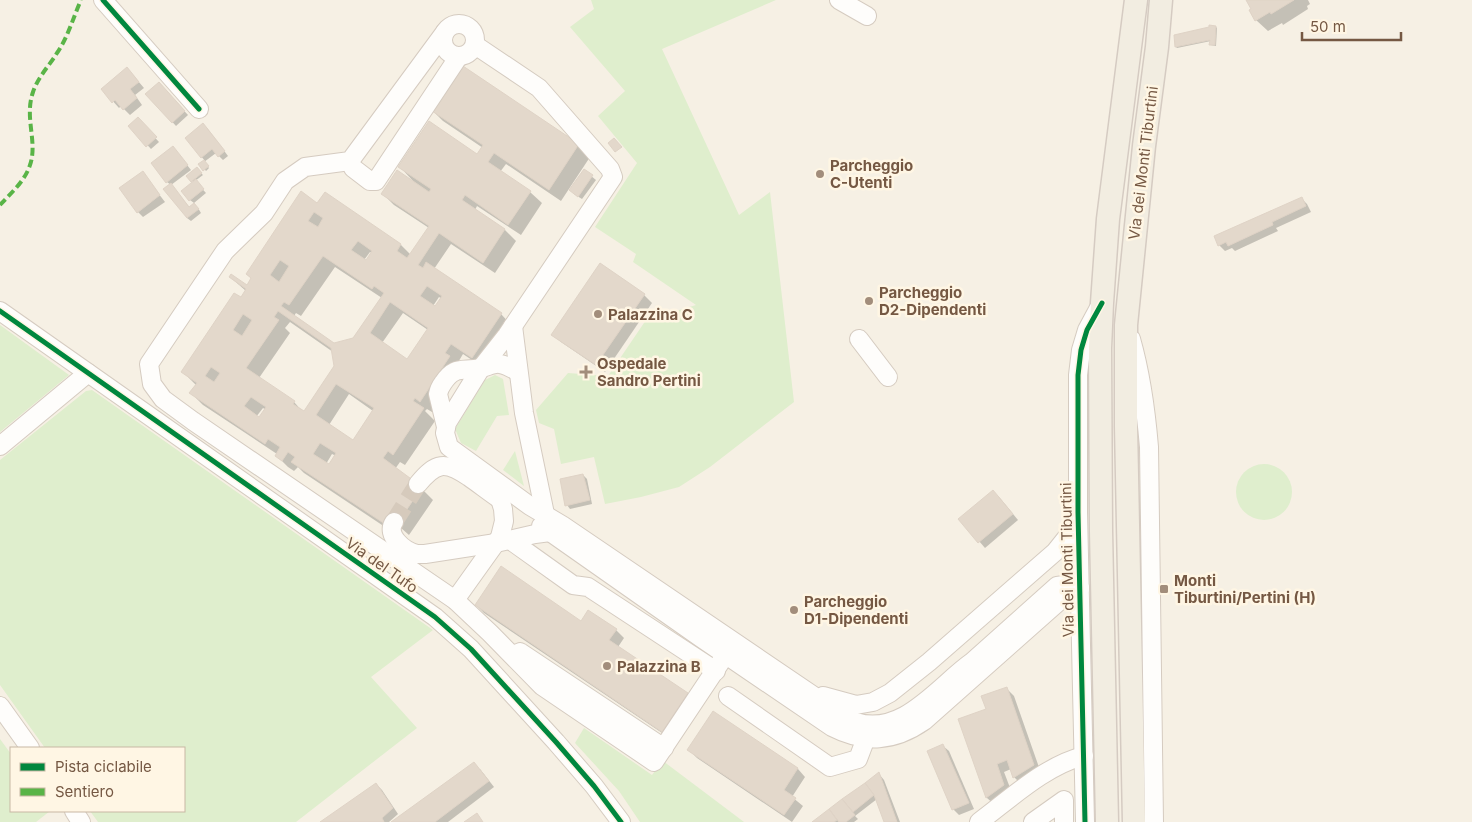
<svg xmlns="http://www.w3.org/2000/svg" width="1472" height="822" viewBox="0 0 1472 822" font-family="Inter,sans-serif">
<rect width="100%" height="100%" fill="#f6f0e4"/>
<g fill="#dfeecd">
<path d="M591,0H776L662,49L739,215L770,192L794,402L710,467L679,487L641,497L605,504L594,457L561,464L554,429L539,423L536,410L568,373L608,376L646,320L696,305L633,262L636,254L595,227L637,163L598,116L625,91L570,27L594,9Z"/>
<path d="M0,325L69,375L0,432Z"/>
<path d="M495,375L503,379L509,415L497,416L476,451L461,443L455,429L485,380Z"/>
<path d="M92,390L433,630L371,677L417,728L296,822H98L90,811H184V748H45L0,685V460L86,391Z"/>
<path d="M515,451L524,486L503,470Z"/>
<circle cx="1264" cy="492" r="28"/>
<path d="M584,728L652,775L663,761L744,822H640L619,791L575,743Z"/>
<path d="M0,739L11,754V811H50L36,822H0Z"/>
</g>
<g fill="#0003" fill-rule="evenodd">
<path d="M1248,0H1308L1310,4L1307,6L1308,9L1283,25L1282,23L1268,31L1256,20Z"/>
<path d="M1216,27L1217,28L1216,46L1210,45L1211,41L1177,48L1176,47Z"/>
<path d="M133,75L144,88L135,95L142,105L130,115L121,106L119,108L102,89Z"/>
<path d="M159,84L188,115L176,126L147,94Z"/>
<path d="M431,109L578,145L590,157L561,201L506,164L500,172L530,192L542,203L521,235L477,206L475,210L505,230L516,241L495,273L451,244L434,269L501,314L512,326L484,368L463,354L457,364L461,369L432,412L427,409L425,411L435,421L405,465L400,462L395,469L421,488L433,500L409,535L401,528L397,535L304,473L298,467L294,471L288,467L276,455L277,454L203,405L191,393L196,385L183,372L246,291L230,277L247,286L252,279L247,274L318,204L325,194L401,245L411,255L429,228L394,205L382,193L414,182L400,167L477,156L483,148L443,121ZM370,252L372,253L366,262L364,260ZM335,267L382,298L353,339L334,344L294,316L296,313L301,316ZM439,297L442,299L436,308L433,306ZM403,313L428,330L407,360L382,343ZM290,322L333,352L335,366L304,413L294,402L259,378L290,333L285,328ZM349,394L373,411L353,441L329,425ZM263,408L266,410L260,419L256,417ZM332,454L336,456L329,466L326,464Z"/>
<path d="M138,119L159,142L151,149L130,126Z"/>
<path d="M207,128L228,156L223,160L216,153L204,162L209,168L206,171L200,164L205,161L186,138Z"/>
<path d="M176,151L191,170L171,185L190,208H198L201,213L191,221L187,218L171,185L167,182Z"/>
<path d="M197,169L203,175L195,181L206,193L194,203L190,200L194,183L188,176Z"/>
<path d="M585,171L596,180L582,199L574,194Z"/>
<path d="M142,172L165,202L143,217L138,212Z"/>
<path d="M1302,199L1307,204L1311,212L1276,228L1278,231L1235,251L1232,248L1225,251L1219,245Z"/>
<path d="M644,295L652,303L605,372L561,342L553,334Z"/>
<path d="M583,475L587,479L592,504L570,509L567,505Z"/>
<path d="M999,497L1018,520L985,548L960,519Z"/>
<path d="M476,605L582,623L616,630L624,638L618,647L688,694L695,702L671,739L484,613Z"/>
<path d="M1006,688L1014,696L1041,773L1022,785L1014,777L1011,769L1004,772L1012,793L995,805L987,798L959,719L987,710Z"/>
<path d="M714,713L798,769L805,777L792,797L803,806L792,822L697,758L689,750Z"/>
<path d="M943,746L949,751L974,809L959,815L953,809L928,752Z"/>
<path d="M480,769L494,787L448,822H393Z"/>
<path d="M879,774L884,780L900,822H885L877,799L855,816L858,819L854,822H814Z"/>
<path d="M376,784L382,790L398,814L389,822H323Z"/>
</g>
<g fill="#e3d8cb" stroke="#dfd3c6" fill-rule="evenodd">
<path d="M1246,0H1294L1271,14L1270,12L1255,21L1249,10L1251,9Z"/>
<path d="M1209,25L1216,26L1215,45H1209L1210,40L1175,47L1174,35L1209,27Z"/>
<path d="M460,64L579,144L549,190L494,153L488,162L531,191L508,225L465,195L462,200L505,229L483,263L439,233L418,265L423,268L426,262L502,313L472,358L451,344L445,353L450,356L420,402L415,398L413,401L424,408L393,455L388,451L383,458L422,487L397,524H385L291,462L295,457L288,452L282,461L275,456L280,447L268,439L265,444L189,393L197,383L181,372L234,293L241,297L246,289L229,277L231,274L247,285L251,278L246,274L301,191L317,203L325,192L401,244L397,251L407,258L429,226L381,194L397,170L429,192L431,189L398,167L429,121L477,154L483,145L429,109ZM314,212L323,218L318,227L308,221ZM358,241L372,251L366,260L351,250ZM323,256L372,289L374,286L384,293L353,338L334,343L281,306L284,302L289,305ZM280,260L289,266L279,282L270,275ZM427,286L442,296L435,306L420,296ZM390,302L428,328L407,359L370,333ZM278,311L331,348L334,366L304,411L293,404L295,401L246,368L279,320L274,317ZM243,314L252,320L242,336L233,330ZM211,367L220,373L214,382L205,376ZM336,384L374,408L353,440L316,415ZM251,397L266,407L259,417L244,406ZM320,443L336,453L329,464L313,454Z"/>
<path d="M127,67L139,82L130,89L137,98L123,110L115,100L112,103L101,89Z"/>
<path d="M159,82L185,111L172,123L145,94Z"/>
<path d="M138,117L157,137L146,147L128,126Z"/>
<path d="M203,123L225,151L218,157L212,149L201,158L185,138Z"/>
<path d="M614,138L622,147L615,152L608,143Z"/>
<path d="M173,146L188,165L166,183L151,163Z"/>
<path d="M204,160L209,166L203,171L198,164Z"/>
<path d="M197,167L202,173L191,182L186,176Z"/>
<path d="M584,169L593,175L578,197L569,190Z"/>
<path d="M143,171L160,195L137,213L119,188Z"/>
<path d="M196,179L204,189L189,201L181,191Z"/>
<path d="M171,183L189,207L194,203L199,209L187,218L163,189Z"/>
<path d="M1302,197L1306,206L1272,222L1273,225L1228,246L1226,242L1218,246L1214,236Z"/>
<path d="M600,263L645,294L596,365L551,335Z"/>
<path d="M583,474L590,500L565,506L560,479Z"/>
<path d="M993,490L1013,514L978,543L958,519Z"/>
<path d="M501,566L581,621L588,610L617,629L609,640L688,693L662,732L475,605Z"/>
<path d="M1007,687L1034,765L1013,778L1007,760L997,764L1004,785L986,798L958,719L986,709L981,696Z"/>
<path d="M713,711L798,768L784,790L796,798L784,815L687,750Z"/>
<path d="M943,744L969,803L952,810L927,751Z"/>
<path d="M474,762L489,781L435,822H391Z"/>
<path d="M879,772L897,822H884L874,795L865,783Z"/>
<path d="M376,783L393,808L382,818L384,822H320Z"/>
<path d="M865,783L874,795L853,812L842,799Z"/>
<path d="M842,799L855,815L846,822H839L829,809Z"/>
<path d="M829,809L837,820L834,822H812Z"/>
<path d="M477,813L483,822H464Z"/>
</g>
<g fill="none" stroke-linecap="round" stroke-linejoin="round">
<path stroke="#d6cabc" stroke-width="18" stroke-dasharray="18 9" stroke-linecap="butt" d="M394,522L418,484"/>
<defs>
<g id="minor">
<path d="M103,0L199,109"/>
<path d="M839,0L867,16"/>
<circle cx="459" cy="40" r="16"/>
<path d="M445,32L350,161L305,167L285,181L264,213L225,251L149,364L152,384L163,399L193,421L455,600L490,633L542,686L654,762L726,654"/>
<path d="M475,45L539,88L610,169L613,177L507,335L481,368L447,423L445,433L449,447L530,506L562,525L833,709C840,713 848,720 856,722C903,737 939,685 972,662L1057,586L1071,584L1080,588"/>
<path d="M350,161L353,168L370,181H376L459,56"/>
<path d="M0,311L435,617L471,649L556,742L594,786L621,822"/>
<path d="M513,326L524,413L545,514"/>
<path d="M859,339L888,377"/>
<path d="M1131,339C1141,374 1146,411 1149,447L1154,822"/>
<path d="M446,427L438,394C439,389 440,387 443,383C455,365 462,372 481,368C487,367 494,363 500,364C507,365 513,369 518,372"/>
<path d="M0,446L88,373"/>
<path d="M418,484C436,462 445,461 469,477C479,484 488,491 498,498"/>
<path d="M394,522C385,535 404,551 417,554C420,554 422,554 425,554L496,543L535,534L550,532L541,526"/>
<path d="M550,532L701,638L832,727C865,744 894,742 924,721L1065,596L1075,589L1080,588"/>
<path d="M510,540L573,585L588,587L716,671"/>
<path d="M455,600L500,537L504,521L503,509L500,499"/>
<path d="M520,652L664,748"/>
<path d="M728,696L830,767L858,759L866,738"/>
<path d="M823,696L856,705L873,702L890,693L929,662L1055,552L1067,537L1076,518"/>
<path d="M0,706L30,748"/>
<path d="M74,811L81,822"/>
<path d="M979,822C1010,799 1046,765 1084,756"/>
<path d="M1033,822L1064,800V822"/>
<path d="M1085,822L1078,512V375L1081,350L1087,330L1101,304"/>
</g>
<g id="major">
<path d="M1107,822L1101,531L1100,348L1102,303L1108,219L1136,0"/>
<path d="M1134,822L1126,426V325L1144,146L1157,47L1161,0"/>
</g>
</defs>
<use href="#minor" stroke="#d5cbc0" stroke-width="20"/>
<use href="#major" stroke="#d5cbc2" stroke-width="25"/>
<use href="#minor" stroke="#fefdfb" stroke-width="18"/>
<use href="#major" stroke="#f2ede1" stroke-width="22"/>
<path stroke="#59b447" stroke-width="4" stroke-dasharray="8 4" stroke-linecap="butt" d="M0,205C11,193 25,181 30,165C38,142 24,118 33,92C38,77 49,66 57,53C68,37 73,18 81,0"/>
<defs>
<g id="cycleway">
<path d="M103,0L199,109"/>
<path d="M0,311L435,617L471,649L556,742L594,786L621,822"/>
<path d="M1085,822L1078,512V375L1081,350L1087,330L1102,303"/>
</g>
</defs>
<use href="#cycleway" stroke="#fff6e4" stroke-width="8"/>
<use href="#cycleway" stroke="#00873e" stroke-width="5"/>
</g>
<g fill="#a28d7b" stroke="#fff6e4" stroke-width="2">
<circle cx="820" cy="174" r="5"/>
<circle cx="869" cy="301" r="5"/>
<circle cx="598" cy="314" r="5"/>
<path d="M583.5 364.5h5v5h5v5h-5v5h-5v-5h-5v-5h5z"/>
<rect x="1159" y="584" width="10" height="10" rx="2.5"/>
<circle cx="794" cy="610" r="5"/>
<circle cx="607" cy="666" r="5"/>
</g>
<g text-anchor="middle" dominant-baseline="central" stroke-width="5" stroke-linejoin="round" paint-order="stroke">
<g font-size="15" fill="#755843" stroke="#fff6e4">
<text transform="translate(1143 163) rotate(-83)">Via dei Monti Tiburtini</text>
<text transform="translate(1067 560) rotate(-91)">Via dei Monti Tiburtini</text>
<text transform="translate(382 565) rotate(35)">Via del Tufo</text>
</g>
<g font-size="15" font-weight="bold" fill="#755843" stroke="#fff6e4" text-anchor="start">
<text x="830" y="165">Parcheggio<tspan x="830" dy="17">C-Utenti</tspan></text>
<text x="879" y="292">Parcheggio<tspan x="879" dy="17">D2-Dipendenti</tspan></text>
<text x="608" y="314">Palazzina C</text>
<text x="597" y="363">Ospedale<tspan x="597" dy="17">Sandro Pertini</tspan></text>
<text x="1174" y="580">Monti<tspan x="1174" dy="17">Tiburtini/Pertini (H)</tspan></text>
<text x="804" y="601">Parcheggio<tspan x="804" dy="17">D1-Dipendenti</tspan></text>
<text x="617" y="666">Palazzina B</text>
</g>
</g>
<rect x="10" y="747" width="175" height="65" fill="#fff6e4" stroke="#c8b7a4"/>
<rect x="20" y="763" width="25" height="8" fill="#00873e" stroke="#c8b7a4"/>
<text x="55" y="772" font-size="15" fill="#755843">Pista ciclabile</text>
<rect x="20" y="788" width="25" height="8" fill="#59b447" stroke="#c8b7a4"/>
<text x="55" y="797" font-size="15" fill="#755843">Sentiero</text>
<path d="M1302 32v8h99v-8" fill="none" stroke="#755843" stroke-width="2.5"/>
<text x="1310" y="32" font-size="15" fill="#755843" stroke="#fff6e4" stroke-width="4" paint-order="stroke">50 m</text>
</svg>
